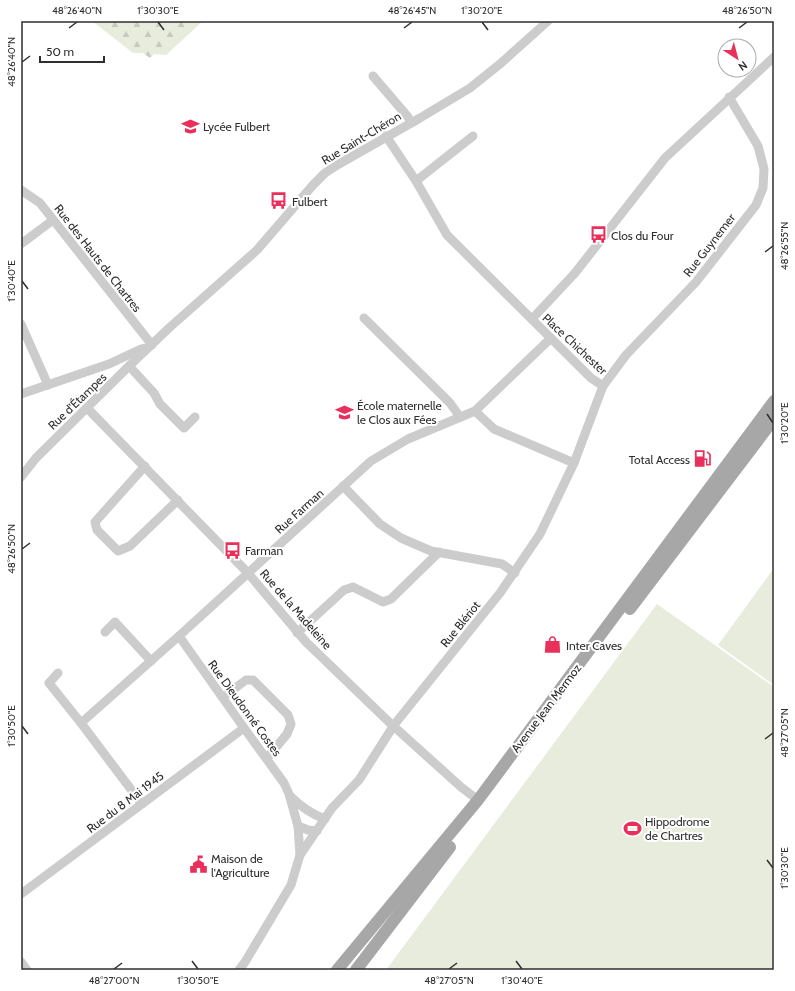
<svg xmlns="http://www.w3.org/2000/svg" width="795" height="991" viewBox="0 0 795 991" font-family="Cabin,sans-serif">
<defs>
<pattern id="forest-firs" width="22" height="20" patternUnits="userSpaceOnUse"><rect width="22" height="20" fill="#e8ecdd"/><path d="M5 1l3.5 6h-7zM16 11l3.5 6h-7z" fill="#c7cbbe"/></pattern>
</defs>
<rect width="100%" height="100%" fill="#fff"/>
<path fill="url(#forest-firs)" d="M92,21H203L166,55L154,54L150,58L143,53H133Z"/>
<g fill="#e8ecdd">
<path d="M774,568V685L718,645Z"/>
<path d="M657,604L774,687V970H386Z"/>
</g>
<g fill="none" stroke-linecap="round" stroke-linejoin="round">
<g stroke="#ccc" stroke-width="9">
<path d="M373,76L408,117L411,123"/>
<path d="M386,136L416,181L447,235L591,378L603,386"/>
<path d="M416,181L473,136"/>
<path d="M21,190L40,203L152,345"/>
<path d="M21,244L53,220"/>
<path d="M364,318L450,403L460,417"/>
<path d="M532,319L575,273L665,158L774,57"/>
<path d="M21,324L48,385"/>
<path d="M129,366L154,393L160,404L184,428L195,417"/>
<path d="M21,394L109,364L141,349L147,348"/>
<path d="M87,408L248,573L306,642L390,723L461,787L478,800"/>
<path d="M475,411L494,429L574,463"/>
<path d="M145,466L95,522L97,530L118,551L130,546L178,500"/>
<path d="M21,477L36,458L129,366L169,328L257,250L313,185L325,173L339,164L420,118L470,88L500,64L548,21"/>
<path d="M343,486L380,524L401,538L431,551L502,564L515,573"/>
<path d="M105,632L115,622L151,661"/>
<path d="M297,633L344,590L353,587L383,602L391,599L439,552"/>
<path d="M179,636L244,728L284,783L289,794L298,826L300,855L291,885L245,962L239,970"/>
<path d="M58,673L49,683L81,723"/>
<path d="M223,697L246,680H253L288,715L291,724L287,734L267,758"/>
<path d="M290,796C301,807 311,814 325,819"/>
<path d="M142,804L81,723L179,636L371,461L408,439L475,411L551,338"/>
<path d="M298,826L308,830L317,831"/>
<path d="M300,855L332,808L359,780L394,725L500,593L540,534L574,463L603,386L626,355L696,282L756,205L763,188L764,169L758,146L729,97"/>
<path d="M21,894L244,728"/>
<path d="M21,962L27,970"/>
</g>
<g stroke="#a7a7a7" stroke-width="12">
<path d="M630,609L774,419"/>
<path d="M337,970L478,800L774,401"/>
<path d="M356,970L450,847"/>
</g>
</g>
<path fill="none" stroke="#2f2f2f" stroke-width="1.5" d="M158,22L164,30M482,22L488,30M69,28L77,22M404,28L412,22M739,28L747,22M22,62L30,56M765,252L773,246M22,281L28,289M767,414L773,423M22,549L30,543M22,726L28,734M765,739L773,733M767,860L773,868M192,961L198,969M516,961L522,969M114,969L122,963M449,969L457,963"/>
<defs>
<symbol id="school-bare" viewBox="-9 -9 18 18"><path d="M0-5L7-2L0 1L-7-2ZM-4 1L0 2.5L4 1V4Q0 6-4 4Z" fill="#e8305a" stroke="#fff" stroke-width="2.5" paint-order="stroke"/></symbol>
<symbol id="bus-bare" viewBox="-9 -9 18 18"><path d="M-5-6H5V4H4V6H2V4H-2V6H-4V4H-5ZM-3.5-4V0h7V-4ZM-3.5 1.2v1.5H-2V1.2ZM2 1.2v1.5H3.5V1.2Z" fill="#e8305a" stroke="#fff" stroke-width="2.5" paint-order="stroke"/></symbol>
<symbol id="fuel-bare" viewBox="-9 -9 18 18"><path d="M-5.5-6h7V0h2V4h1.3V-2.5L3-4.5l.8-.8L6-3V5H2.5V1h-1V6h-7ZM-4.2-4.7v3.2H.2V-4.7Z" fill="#e8305a" stroke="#fff" stroke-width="2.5" paint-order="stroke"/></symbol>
<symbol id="shop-bare" viewBox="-9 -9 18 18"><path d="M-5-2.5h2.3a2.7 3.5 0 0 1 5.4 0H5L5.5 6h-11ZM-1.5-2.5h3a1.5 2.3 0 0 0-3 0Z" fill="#e8305a" stroke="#fff" stroke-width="2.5" paint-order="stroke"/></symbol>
<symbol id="stadium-bare" viewBox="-9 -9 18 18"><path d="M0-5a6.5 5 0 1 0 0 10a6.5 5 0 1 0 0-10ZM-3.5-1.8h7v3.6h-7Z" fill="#e8305a" stroke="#fff" stroke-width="2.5" paint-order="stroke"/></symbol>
<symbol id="civic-bare" viewBox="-9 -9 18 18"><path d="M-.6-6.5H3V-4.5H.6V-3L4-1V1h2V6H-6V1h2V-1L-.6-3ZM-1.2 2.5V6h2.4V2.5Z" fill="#e8305a" stroke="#fff" stroke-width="2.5" paint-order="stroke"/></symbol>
</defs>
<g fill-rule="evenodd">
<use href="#school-bare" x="178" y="114" width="25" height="25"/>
<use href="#bus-bare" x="266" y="188" width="25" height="25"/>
<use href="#bus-bare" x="586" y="222" width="25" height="25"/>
<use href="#school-bare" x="332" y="400" width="25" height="25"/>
<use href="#fuel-bare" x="690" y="446" width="25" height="25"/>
<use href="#bus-bare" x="220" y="538" width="25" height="25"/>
<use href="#shop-bare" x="540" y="632" width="25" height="25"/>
<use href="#stadium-bare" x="620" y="816" width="25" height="25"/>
<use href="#civic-bare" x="186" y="852" width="25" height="25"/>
</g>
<g text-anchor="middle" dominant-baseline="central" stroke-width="4" stroke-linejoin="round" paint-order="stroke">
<g font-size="12" fill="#2f2f2f" stroke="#fff" text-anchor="start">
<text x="203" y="126">Lycée Fulbert</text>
<text x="292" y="201">Fulbert</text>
<text x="611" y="235">Clos du Four</text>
<text x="357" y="405">École maternelle<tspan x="357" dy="14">le Clos aux Fées</tspan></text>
<text x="690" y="459" text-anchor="end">Total Access</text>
<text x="245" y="550">Farman</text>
<text x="566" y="645">Inter Caves</text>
<text x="645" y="821">Hippodrome<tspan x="645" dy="14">de Chartres</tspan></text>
<text x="211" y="858">Maison de<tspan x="211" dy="14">l'Agriculture</tspan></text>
</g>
<g font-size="12" fill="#2f2f2f" stroke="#fff">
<text transform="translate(361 138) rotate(-31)">Rue Saint-Chéron</text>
<text transform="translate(709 245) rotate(-52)">Rue Guynemer</text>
<text transform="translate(98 258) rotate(52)">Rue des Hauts de Chartres</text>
<text transform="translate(575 344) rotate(43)">Place Chichester</text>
<text transform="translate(77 401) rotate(-44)">Rue d'Étampes</text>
<text transform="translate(299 511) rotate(-42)">Rue Farman</text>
<text transform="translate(296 609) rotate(49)">Rue de la Madeleine</text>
<text transform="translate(460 624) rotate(-51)">Rue Blériot</text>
<text transform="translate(245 708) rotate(54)">Rue Dieudonné Costes</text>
<text transform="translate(546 708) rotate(-53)">Avenue Jean Mermoz</text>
<text transform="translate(125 802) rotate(-37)">Rue du 8 Mai 1945</text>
</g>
</g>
<rect width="795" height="991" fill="none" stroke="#ffffff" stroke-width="44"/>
<g transform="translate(737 58) rotate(144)"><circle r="19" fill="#ffffff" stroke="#acacac"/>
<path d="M0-3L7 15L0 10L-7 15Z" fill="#e8305a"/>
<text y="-6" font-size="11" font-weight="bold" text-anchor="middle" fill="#2f2f2f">N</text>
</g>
<path d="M40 56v6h64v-6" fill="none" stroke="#2f2f2f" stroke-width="2"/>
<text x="46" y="56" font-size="12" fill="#2f2f2f" stroke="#ffffff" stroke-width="3" paint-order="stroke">50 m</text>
<rect x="22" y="22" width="751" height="947" fill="none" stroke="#2f2f2f" stroke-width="1.5"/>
<g font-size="10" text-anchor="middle" fill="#2f2f2f">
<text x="77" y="14">48°26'40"N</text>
<text x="158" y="14">1°30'30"E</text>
<text x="412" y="14">48°26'45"N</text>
<text x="482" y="14">1°30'20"E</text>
<text x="747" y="14">48°26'50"N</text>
<text transform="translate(11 62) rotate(-90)" y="4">48°26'40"N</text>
<text transform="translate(784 246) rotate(-90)" y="4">48°26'55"N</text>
<text transform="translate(11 281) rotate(-90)" y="4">1°30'40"E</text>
<text transform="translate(784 423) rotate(-90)" y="4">1°30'20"E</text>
<text transform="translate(11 549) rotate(-90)" y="4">48°26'50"N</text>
<text transform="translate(11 726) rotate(-90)" y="4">1°30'50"E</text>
<text transform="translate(784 733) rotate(-90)" y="4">48°27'05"N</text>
<text transform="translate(784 868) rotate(-90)" y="4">1°30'30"E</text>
<text x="114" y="984">48°27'00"N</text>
<text x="198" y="984">1°30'50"E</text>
<text x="449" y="984">48°27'05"N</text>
<text x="522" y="984">1°30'40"E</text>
</g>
</svg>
